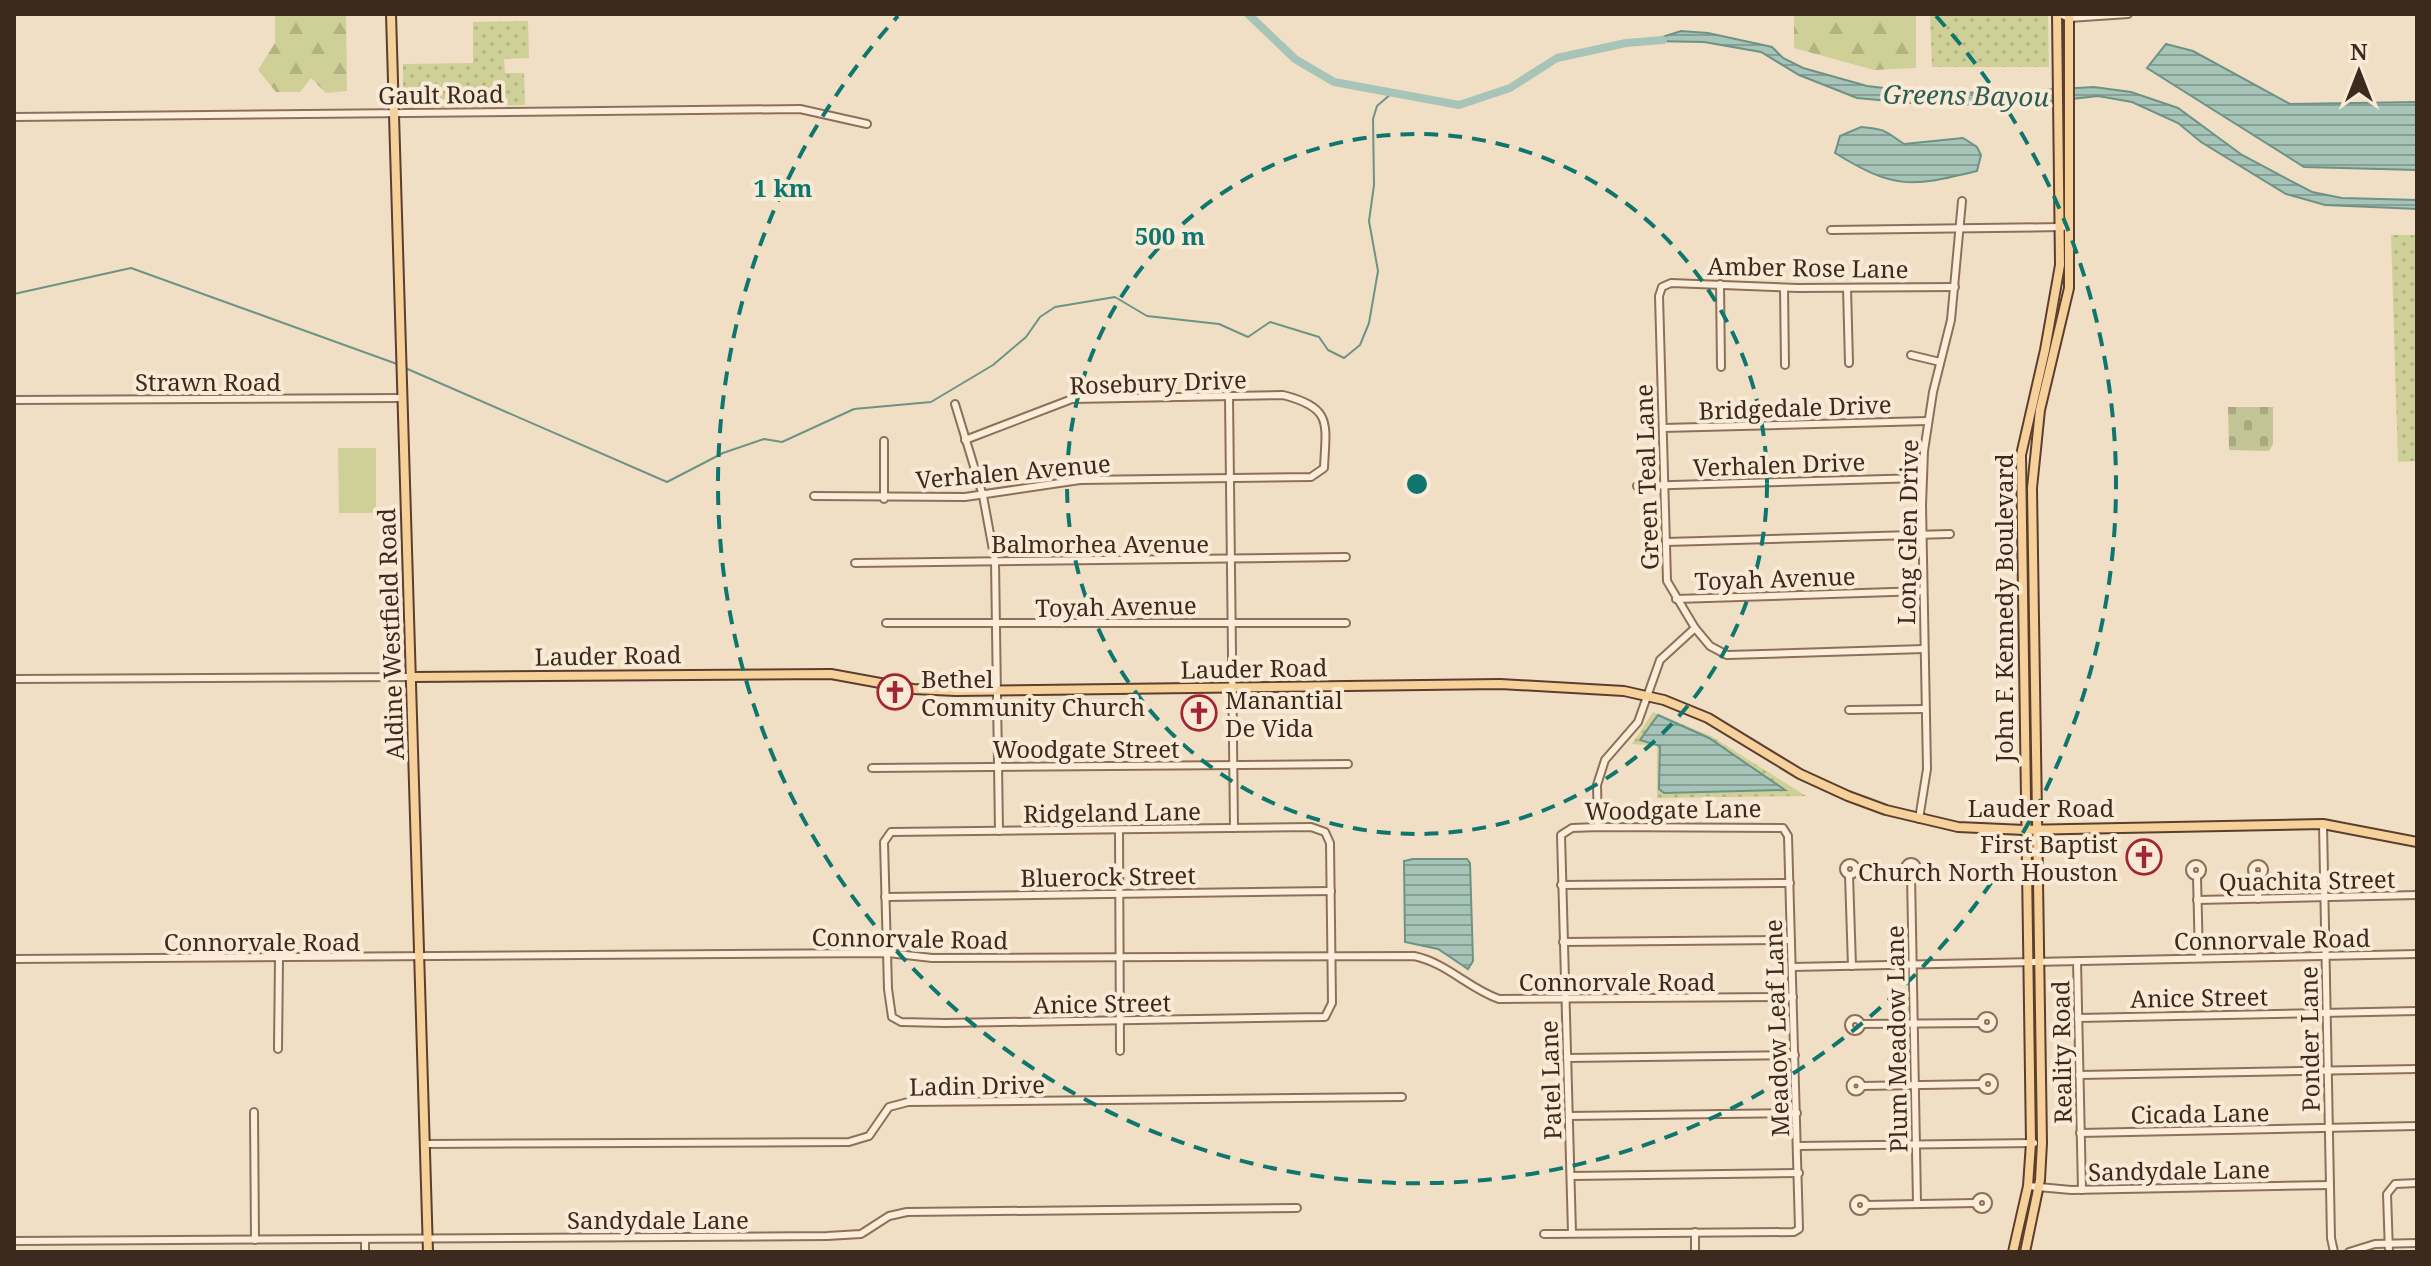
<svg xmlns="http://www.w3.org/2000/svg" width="2431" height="1266" viewBox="0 0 2431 1266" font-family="'Noto Serif',serif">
<defs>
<pattern id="grass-dots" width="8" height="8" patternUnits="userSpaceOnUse" patternTransform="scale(2)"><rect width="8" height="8" fill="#cfd097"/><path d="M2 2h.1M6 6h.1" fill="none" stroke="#b3b382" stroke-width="1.8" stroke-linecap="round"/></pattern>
<pattern id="forest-firs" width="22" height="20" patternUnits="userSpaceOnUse" patternTransform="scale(2)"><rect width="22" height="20" fill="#cfd097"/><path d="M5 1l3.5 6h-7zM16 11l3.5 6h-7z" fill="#b3b382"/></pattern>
<pattern id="cemetery-stones" width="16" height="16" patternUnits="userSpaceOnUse" patternTransform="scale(2)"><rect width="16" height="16" fill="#c4c597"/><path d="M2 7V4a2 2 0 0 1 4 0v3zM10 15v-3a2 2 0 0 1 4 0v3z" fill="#a9a982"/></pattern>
<pattern id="water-rules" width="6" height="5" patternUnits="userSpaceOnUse" patternTransform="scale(2)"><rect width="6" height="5" fill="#a7c4b9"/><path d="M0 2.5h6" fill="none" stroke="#899f96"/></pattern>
</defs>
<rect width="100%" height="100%" fill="#f1dfc5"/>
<g fill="url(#grass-dots)">
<path d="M1930,14H2048L2049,67H1932Z"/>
<path d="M528,21L529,58L504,59L505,73H524L525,105L403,108V64L473,63V22Z"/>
<path d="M2391,235H2417V461L2398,462Z"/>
<path d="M1653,712L1711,736L1806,796L1657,798V746L1632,744Z"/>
</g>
<g fill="url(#forest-firs)">
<path d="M275,14H346L347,91L326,93L311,78L300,92H276L258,70L275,43Z"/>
<path d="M1794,14H1916V68L1874,70L1794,48Z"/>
</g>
<path fill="url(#cemetery-stones)" d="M2228,407H2273V444L2269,451L2229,450Z"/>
<path fill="#cfd097" d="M338,448H376V513H339Z"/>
<g fill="url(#water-rules)" stroke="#6c9386" stroke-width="2">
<path d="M1681,31L1708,33L1772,47L1783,58L1803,68L1867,86L1910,91L1985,93L2094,87L2131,92L2178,108L2242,155L2312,192L2342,198L2417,200V209L2325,205L2286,194L2201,142L2178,123L2132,102L2098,96L2027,104L1933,105L1857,98L1799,75L1761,52L1704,42L1650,41Z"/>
<path d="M2166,44L2193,51L2290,104L2417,102V170L2304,167L2147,68Z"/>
<path d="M1861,127C1886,129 1885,131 1904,144L1963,138L1977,147L1981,155L1977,171C1911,187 1895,190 1835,153L1840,136Z"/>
<path d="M1658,715L1709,738L1785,790L1664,793L1659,789L1660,746L1640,740Z"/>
<path d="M1413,859H1467L1470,863L1473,961L1468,969L1438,949L1405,942L1404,861Z"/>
</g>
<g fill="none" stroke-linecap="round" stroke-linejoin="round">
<g stroke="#6c9386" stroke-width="2">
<path d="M14,294L131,268L397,364"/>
<path d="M403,367L667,482L723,453L764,439L782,442L854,409L931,402L993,365L1026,337L1040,317L1055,307L1115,297L1147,316L1219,324L1248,337L1270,322L1319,337L1328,350L1344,358L1360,345L1369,323L1378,271L1369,221L1374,185L1373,119L1377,106L1392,93"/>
</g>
<path stroke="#a7c4b9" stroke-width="8" d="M1248,14L1295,59L1334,82L1459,105L1510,88L1557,58L1626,43L1663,40"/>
<defs>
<g id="minor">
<path d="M2060,14L2069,18L2128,14"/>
<path d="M14,117L800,109L867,124"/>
<path d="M1831,230L2063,227"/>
<path d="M1720,284L1721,367"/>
<path d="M1784,288L1785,365"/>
<path d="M1847,288L1849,363"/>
<path d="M1911,355L1940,362"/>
<path d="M1229,397L1234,828"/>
<path d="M14,400L403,398"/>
<path d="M955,404L983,496L995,561L999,831"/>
<path d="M1663,428L1927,421"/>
<path d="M884,441V499"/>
<path d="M1637,486L1922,478"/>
<path d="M814,496L965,497L1080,480L1311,477L1324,468C1326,423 1333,408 1283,395L1072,399L965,440"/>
<path d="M1666,542L1950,534"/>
<path d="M855,563L1346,557"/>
<path d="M1676,599L1923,591"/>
<path d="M886,623H1346"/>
<path d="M1924,649L1727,655L1710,646L1695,628L1667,581L1659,296L1662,287L1671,283L1798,288L1955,287"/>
<path d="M14,679L412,677"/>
<path d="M1849,710L1925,709"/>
<path d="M872,768L1348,764"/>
<path d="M1919,819L1927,769L1922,505L1924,451L1933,392L1951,320L1962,201"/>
<path d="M2323,824L2331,1238L2334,1252"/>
<path d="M1311,827L1325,832L1330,843L1332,1003L1325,1017L945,1023L901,1022L892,1017L888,989L884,842L891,832Z"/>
<path d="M1598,827L1597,785L1605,760L1638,722L1660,660L1695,628"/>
<path d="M1119,830L1120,1051"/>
<circle cx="1911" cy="868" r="6"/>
<circle cx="1850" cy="869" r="6"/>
<circle cx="2196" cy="870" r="6"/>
<circle cx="2258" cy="870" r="6"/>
<path d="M1911,874L1917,1203"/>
<path d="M1849,875L1852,966"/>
<path d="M2258,875V899"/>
<path d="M2197,877L2199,958"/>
<path d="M1561,885L1790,883"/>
<path d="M885,897L1331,891"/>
<path d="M2197,900L2417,895"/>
<path d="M1563,942L1791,940"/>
<path d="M14,959L888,953L932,958L1414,956C1447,963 1468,988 1499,999L1793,997"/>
<path d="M2077,961L2082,1190"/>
<path d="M1792,967L2417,954"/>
<circle cx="1987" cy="1022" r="6"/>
<path d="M2078,1018L2417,1011"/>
<circle cx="1855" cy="1025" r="6"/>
<path d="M1861,1024L1981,1023"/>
<path d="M278,1049L279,959"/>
<path d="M1567,1058L1795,1055"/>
<path d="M2079,1075L2417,1069"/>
<circle cx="1988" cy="1084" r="6"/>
<circle cx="1856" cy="1086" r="5.5"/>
<path d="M1862,1086L1982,1084"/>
<path d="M254,1112L255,1240"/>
<path d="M1569,1116L1797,1113"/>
<path d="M2080,1133L2417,1126"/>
<path d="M425,1144L849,1142L869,1136L889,1107L908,1102L1402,1097"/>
<path d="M1798,1146L2034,1143"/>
<path d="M1571,1176L1799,1173"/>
<path d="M2028,1186L2071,1190L2330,1185"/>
<circle cx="1982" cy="1203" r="6"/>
<circle cx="1860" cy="1205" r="6"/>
<path d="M1866,1205L1976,1203"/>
<path d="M1695,1232V1252"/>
<path d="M1544,1234C1627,1233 1710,1232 1794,1232L1799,1229L1788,836L1783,828L1598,827L1572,828L1561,835L1572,1233"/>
<path d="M365,1239V1252"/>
<path d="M14,1241L827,1236L861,1234L889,1216L907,1212L1297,1208"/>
<path d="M2349,1252L2375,1244L2417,1243"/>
<path d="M2389,1252L2387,1194L2395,1184L2417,1183"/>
</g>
<g id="major">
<path d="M391,14L428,1252"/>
<path d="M412,677L831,674L913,689L956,691L1500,684L1624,691L1664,700L1708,718L1800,774L1848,796L1886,810L1958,827L2025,830L2323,824L2417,842"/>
<path d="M2013,1252L2028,1186L2031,1143L2021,455L2045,350L2060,265L2057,14"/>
<path d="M2025,1252L2040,1180L2042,1143L2032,488L2040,410L2069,288V14"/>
</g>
</defs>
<use href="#minor" stroke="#8e7059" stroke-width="10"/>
<use href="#major" stroke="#5b3e2e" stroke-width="12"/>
<use href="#minor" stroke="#fbedd9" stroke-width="6"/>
<use href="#major" stroke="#f6d19b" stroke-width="8"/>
</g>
<g fill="none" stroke="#0f766e" stroke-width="4" stroke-dasharray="14 10">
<circle cx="1417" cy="484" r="350"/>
<path d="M1936 16A699 699 0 1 1 898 16"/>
</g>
<defs>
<symbol id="church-ring" viewBox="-11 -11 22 22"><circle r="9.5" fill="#f8ead5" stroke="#a12532" stroke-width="1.5"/><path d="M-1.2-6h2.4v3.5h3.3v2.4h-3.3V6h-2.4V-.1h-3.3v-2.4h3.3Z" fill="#a12532"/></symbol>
</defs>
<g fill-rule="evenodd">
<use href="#church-ring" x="875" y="672" width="40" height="40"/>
<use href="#church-ring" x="1179" y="693" width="40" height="40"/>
<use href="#church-ring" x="2124" y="837" width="40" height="40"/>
</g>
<g text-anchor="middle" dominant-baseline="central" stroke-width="8" stroke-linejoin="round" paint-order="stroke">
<g font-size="24" fill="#3d2a1e" stroke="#f8ead5">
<text transform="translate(441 94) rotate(-1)">Gault Road</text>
<text transform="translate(1808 267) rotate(1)">Amber Rose Lane</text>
<text x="208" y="381">Strawn Road</text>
<text transform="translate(1158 382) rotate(-2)">Rosebury Drive</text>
<text transform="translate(1795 407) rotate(-2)">Bridgedale Drive</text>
<text transform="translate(1779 464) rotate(-2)">Verhalen Drive</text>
<text transform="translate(1013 471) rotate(-5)">Verhalen Avenue</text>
<text transform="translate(1646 477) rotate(-92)">Green Teal Lane</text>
<text transform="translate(1907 532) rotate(-89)">Long Glen Drive</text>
<text x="1100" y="543">Balmorhea Avenue</text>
<text transform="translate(1775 578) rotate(-2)">Toyah Avenue</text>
<text transform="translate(1116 606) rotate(-1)">Toyah Avenue</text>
<text transform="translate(2003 608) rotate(-90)">John F. Kennedy Boulevard</text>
<text transform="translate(390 634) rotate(-92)">Aldine Westfield Road</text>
<text transform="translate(608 655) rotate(-1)">Lauder Road</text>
<text transform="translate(1254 668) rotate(-1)">Lauder Road</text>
<text x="1086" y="748">Woodgate Street</text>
<text x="2041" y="807">Lauder Road</text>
<text transform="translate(1673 809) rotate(-1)">Woodgate Lane</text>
<text transform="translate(1112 812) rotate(-1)">Ridgeland Lane</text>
<text transform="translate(1108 876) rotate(-1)">Bluerock Street</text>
<text transform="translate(2307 880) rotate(-1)">Quachita Street</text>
<text transform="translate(910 938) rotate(1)">Connorvale Road</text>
<text transform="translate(2272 939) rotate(-1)">Connorvale Road</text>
<text x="262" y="941">Connorvale Road</text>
<text x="1617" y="981">Connorvale Road</text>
<text transform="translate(2199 997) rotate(-1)">Anice Street</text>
<text transform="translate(1102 1003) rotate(-1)">Anice Street</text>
<text transform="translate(1776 1028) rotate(-92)">Meadow Leaf Lane</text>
<text transform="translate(1896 1039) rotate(-91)">Plum Meadow Lane</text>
<text transform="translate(2309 1039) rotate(-91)">Ponder Lane</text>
<text transform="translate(2061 1052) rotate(-91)">Reality Road</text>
<text transform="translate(1550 1080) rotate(-92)">Patel Lane</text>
<text transform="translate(977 1085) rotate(-1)">Ladin Drive</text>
<text transform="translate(2200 1113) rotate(-1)">Cicada Lane</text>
<text transform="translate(2179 1170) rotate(-1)">Sandydale Lane</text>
<text x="658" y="1219">Sandydale Lane</text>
</g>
<g font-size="24" fill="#3d2a1e" stroke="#f8ead5" text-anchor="start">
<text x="921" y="678">Bethel<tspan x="921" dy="28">Community Church</tspan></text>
<text x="1225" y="699">Manantial<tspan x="1225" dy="28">De Vida</tspan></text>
<text x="2118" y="843" text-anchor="end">First Baptist<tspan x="2118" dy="28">Church North Houston</tspan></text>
</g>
<g font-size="26" font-style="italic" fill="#2c5d55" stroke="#f8ead5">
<text transform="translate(1966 95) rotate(1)">Greens Bayou</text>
</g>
</g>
<circle cx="1417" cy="484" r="12" fill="#0f766e" stroke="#f8ead5" stroke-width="4"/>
<g font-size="24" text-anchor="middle" font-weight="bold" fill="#0f766e" stroke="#f8ead5" stroke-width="8" stroke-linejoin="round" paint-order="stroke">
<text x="783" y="197">1 km</text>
<text x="1170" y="245">500 m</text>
</g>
<rect width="2431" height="1266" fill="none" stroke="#3d2a1e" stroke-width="32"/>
<g transform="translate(2359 72)" stroke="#f8ead5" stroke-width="6" paint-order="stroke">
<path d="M0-6L14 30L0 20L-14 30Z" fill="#3d2a1e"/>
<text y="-12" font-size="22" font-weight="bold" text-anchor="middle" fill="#3d2a1e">N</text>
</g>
</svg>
